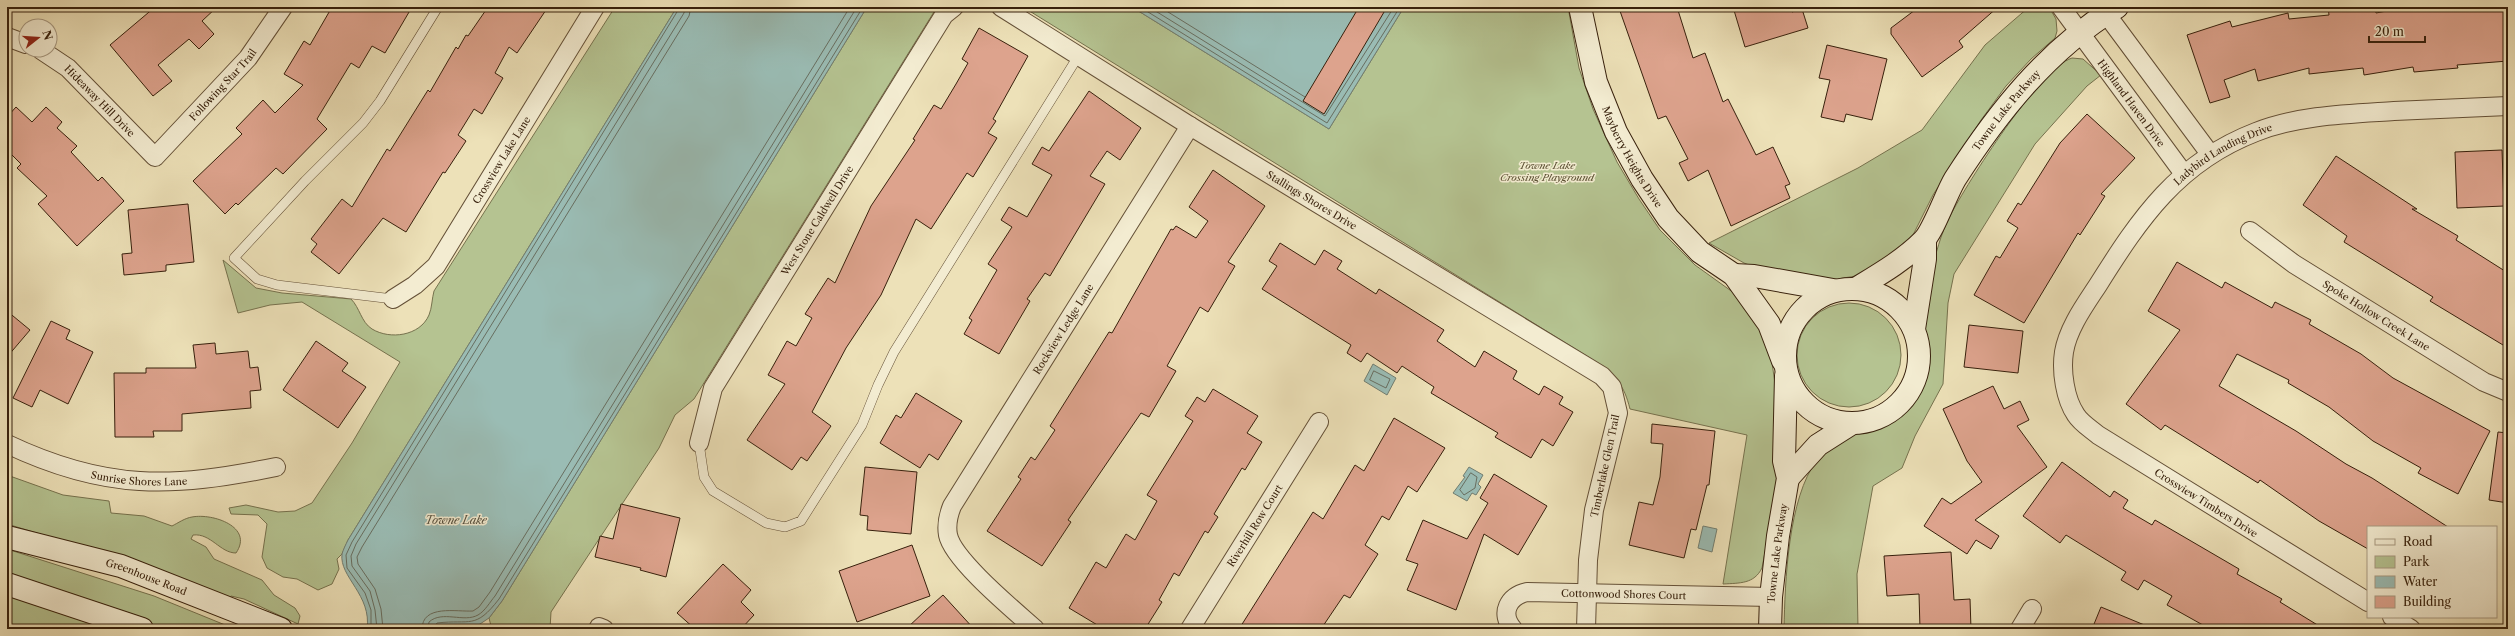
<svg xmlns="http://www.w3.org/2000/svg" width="2515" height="636" viewBox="0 0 2515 636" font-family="'Libre Caslon Text',serif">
<rect width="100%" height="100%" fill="#ede1b8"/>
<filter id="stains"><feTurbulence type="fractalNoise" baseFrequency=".005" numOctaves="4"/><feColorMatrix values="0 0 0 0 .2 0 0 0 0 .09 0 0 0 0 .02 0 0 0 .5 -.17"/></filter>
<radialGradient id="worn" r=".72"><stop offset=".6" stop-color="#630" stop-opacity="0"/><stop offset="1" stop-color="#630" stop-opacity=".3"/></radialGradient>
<g fill="#b5c391" stroke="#76724e">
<path d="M615,7H677L348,540L342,554L337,559L339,569L332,584L318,590L297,579L283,577L267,568L262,557L267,524L258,515L231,514L229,508L246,505L278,512L295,511L312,503L352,443L400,362L302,302L270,305L238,313L223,260L256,288L282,293L351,299C360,308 361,322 372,329C390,340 420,336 429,315C432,308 432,298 434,291Z"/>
<path d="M867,7H937L694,399L675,415L659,448L551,612L550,629H488L491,626L489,618L502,601Z"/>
<path d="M1023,7H1132L1329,129L1404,7H1568L1579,68L1593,109L1617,162L1639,199L1660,230L1695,265L1741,298L1769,341L1776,391L1778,482L1762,568C1754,584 1740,583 1723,584L1747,435L1630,409C1624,385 1617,378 1598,363Z"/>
<path d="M2029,7H2049L2056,19L2057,31L2055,38L2031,59L2006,86L1981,120L1933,195L1909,243L1869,274L1830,280L1764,271L1744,263L1709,243L1858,168L1922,130L1985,45Z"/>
<path d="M2072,58L2083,59L2101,75L2087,86L2035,144L1954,274L1948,303L1943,384L1915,436L1902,468L1873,486L1857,574L1858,629H1784C1785,582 1788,498 1817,460C1822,454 1830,450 1836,445C1840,442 1845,437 1850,435C1882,422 1903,421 1920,386C1928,370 1925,353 1925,336C1925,315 1926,295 1931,274C1935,256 1941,233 1950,216C1967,183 2040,68 2072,58Z"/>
<circle cx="1849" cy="355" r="52"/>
<path d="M7,475L63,495L109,501L111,513L144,516L172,526C178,523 185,518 192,517C213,513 254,527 236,553C220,553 211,533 193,535L191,539L206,547L214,559L262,580L274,595L295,608L300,616L298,624L244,599L231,596L229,600L96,551L7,524Z"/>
<path d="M7,549L154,596L235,629H7Z"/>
</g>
<g fill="#9abcb4" stroke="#727e71">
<path d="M677,7H867L502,601L489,618L477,626L367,629C372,595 339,577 342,554C343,550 346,544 348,540Z"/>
<path d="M1132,7H1404L1329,129Z"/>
<path d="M1373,364L1396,378L1387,395L1364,381Z"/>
<path d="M1469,467L1483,475L1478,484L1481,487L1476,495L1472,493L1467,501L1453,493L1465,477L1463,476Z"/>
<path d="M1703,526L1717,529L1712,552L1698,548Z"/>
</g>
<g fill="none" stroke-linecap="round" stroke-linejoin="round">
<g stroke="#686e60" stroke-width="1">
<path d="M1140,7L1327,123L1400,7"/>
<path d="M1149,7L1325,116L1394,7"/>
<path d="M1160,7L1305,97"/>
<path d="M1374,371L1390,379L1386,388L1370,380Z"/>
<path d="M1471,473L1477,477L1475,488L1464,495L1460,490Z"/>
<path d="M371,629V610L365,593L347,568L346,555L352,542L680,7"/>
<path d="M377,629L375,610L370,591L352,566L351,556L356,544L684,13L685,7"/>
<path d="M383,629L381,609L375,589L358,564L357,557L362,547L689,16L691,7"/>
<path d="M422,629C422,604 457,612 473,611L479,607L490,592L850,7"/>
<path d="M428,629L429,622C442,610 464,623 478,615C485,611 490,602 495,596L857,7"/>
<path d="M433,629L437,623C471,619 475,630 499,599L863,7"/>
</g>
</g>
<g fill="#dda38d" stroke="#37200c">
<path d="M155,7H217L202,21L214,34L199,49L189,39L158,65L172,81L153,96L110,45Z"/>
<path d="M332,7H412L385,53L372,46L359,68L351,63L317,119L327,129L283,174L276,168L238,205L236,203L225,214L193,181L242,134L236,128L263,100L275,113L303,85L284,74L304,41L310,45Z"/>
<path d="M488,7H548L517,53L509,47L495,73L503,78L482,114L474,109L458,135L466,141L445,173L443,172L406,232L383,218L339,274L311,252L317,244L311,239L342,199L352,207L387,149L390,151L428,90L430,92L456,47L458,49L466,35L468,36Z"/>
<path d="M1359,7H1387L1324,114L1303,101Z"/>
<path d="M1633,7H1677L1693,58L1705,53L1723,102L1728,99L1756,155L1773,147L1790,184L1785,186L1790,198L1731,226L1708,170L1688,181L1679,163L1688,159L1666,116L1658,119L1620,11Z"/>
<path d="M1733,7H1791L1792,12L1802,9L1808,28L1745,47Z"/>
<path d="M1919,7H1998L1959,41L1963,47L1922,77L1891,34V28Z"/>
<path d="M2328,7H2375L2376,13L2408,7H2506L2508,61L2457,65L2458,68L2414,72L2413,67L2364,75L2363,68L2309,74V68L2258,81L2255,69L2224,80L2230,97L2210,103L2187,35L2230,21L2232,27L2288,13L2289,19L2329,15Z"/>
<path d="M979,28L1028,56L993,119L996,121L988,133L997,138L973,177L967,173L931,229L916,219L881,295L846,348L812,412L831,426L807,461L801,457L792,470L747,440L785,384L768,375L787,341L796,346L812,318L805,314L828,278L835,283L871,206L915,140L913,139L934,105L941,109L956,84L968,63L962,59Z"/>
<path d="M1827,45L1887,59L1872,120L1846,114L1844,122L1821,117L1830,80L1819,78Z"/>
<path d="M1089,91L1141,128L1120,160L1107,151L1090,176L1105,184L1050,276L1045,273L1027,299L1030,301L999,354L964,334L972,320L969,318L997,270L988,264L1012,227L1001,220L1009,207L1027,217L1052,175L1032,164L1042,147L1049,151Z"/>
<path d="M16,107L32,122L46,107L62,122L57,128L77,146L71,152L98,181L102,177L124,201L77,246L38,204L47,196L17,168L21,164L7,150V117Z"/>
<path d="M2087,114L2135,158L2101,194L2105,196L2080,235L2078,233L2024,323L1974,295L1996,256L2000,258L2018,228L2007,221L2018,203L2021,205L2060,143Z"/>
<path d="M2502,150L2504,206L2457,208L2455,152Z"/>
<path d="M2336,156L2417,209H2412L2458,236L2456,240L2508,273V348L2430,301L2433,297L2344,242L2347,236L2303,205Z"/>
<path d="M1213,170L1265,206L1228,262L1235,266L1208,312L1200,307L1167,366L1176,371L1149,417L1141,413L1068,520L1071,522L1042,566L987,531L1021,479L1018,477L1031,457L1035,460L1055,430L1050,426L1109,332L1112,333L1171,229L1173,230L1176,226L1196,238L1208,221L1189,207Z"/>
<path d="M188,204L194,262L166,265V271L124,275L122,254L132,253L128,210Z"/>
<path d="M1280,243L1315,265L1324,250L1342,261L1337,269L1376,294L1379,289L1444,330L1437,341L1475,367L1484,351L1517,371L1513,379L1539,395L1544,386L1563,397L1559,404L1573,412L1553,446L1542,439L1531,458L1495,437L1498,433L1431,393L1434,387L1402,366L1397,373L1367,353L1361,362L1347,353L1351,345L1262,289L1277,266L1269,261Z"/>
<path d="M2177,262L2222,288L2225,282L2272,308L2275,302L2311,320L2309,324L2361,354L2393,378L2490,431L2458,494L2418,473L2421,468L2373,441L2329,407L2288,383L2289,380L2237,354L2219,386L2296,431L2346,464L2372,478L2448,527H2368V549L2319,521L2260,480L2258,483L2165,425L2161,430L2126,404L2180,330L2148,311Z"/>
<path d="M7,311L30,330L7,357Z"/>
<path d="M51,321L70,330L66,339L93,352L68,404L40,390L32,407L13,398Z"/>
<path d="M1969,325L2023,331L2018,373L1964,367Z"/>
<path d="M316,341L348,363L342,371L366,387L338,428L283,390Z"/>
<path d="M215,343L216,354L248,351L250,368L258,367L261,390L250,391L251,408L182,414V431H153L154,437H115L114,373H146V368H196L193,345Z"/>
<path d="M1993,386L2004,409L2020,401L2029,420L2017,426L2047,467L1975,520L1999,536L1991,549L1976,540L1967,554L1924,526L1942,498L1951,504L1982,482L1967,461L1943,409Z"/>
<path d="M1213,389L1258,416L1247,433L1262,442L1245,470L1242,468L1214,514L1218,517L1208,533L1205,531L1179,576L1174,573L1159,600L1162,602L1145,629H1104L1069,608L1096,562L1106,568L1126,534L1135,540L1157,501L1147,495L1193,421L1185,416L1197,397L1205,402Z"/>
<path d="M916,393L962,421L938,460L929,454L920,468L880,443L896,415L901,418Z"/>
<path d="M1394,418L1445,448L1417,492L1408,486L1389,520L1382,516L1365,545L1378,554L1350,598L1344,595L1321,629H1239L1313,512L1323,519L1355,465L1364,471Z"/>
<path d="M1652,424L1715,431L1709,485H1707L1696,530L1691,529L1684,558L1629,545L1639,502L1653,505L1660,477L1663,444L1651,443Z"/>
<path d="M2498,432L2508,433V503L2489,500Z"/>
<path d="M2062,462L2110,497L2114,491L2128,500L2123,508L2152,525L2155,520L2239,569L2237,574L2282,599L2280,602L2324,629H2210L2167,605L2172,596L2144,580L2138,590L2121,580L2126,572L2066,535L2060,543L2023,516Z"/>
<path d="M865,467L917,472L911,534L867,530L868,516L860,515Z"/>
<path d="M1494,474L1547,506L1518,555L1484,534L1456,610L1407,590L1418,564L1406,560L1423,520L1467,539L1488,503L1480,498Z"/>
<path d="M621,504L680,518L666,577L640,570L641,568L595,557L600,536L613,539Z"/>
<path d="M912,545L930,596L857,622L839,571Z"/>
<path d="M1951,552L1954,600L1970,599L1971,629H1920L1919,594L1887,596L1884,556Z"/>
<path d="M723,564L751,590L741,602L754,615L741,629H695L677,613Z"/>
<path d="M943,595L974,629H906L925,611Z"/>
<path d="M2101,607L2154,629H2092Z"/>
</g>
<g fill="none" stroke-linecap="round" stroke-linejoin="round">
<defs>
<g id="lane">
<path d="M393,299L277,285L257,279L234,258L305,181L363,123L380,101L438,7"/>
<path d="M699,443L704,477L713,491L766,523L785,527L801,521L862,425L878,385L894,352L1079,55"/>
</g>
<g id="street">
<path id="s1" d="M1001,7L1190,126L1602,376L1612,387L1618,413L1594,510L1588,560L1586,629"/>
<path id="s2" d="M2061,7L2184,174"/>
<path d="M2101,7L2210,154"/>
<path d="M7,37L26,44"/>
<path id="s3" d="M41,50L68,68L155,157L248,58L283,7"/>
<path id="s4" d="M2250,231L2294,264L2484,382L2508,392"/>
<path id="s5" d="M393,299L415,285L436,266L595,7"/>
<path id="s6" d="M699,443L713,388L944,15L954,7"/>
<path id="s7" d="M7,444C106,491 172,488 276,467"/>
<path id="s8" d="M2368,602L2098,435C2091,429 2081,423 2076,415C2065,399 2061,371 2064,352C2068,328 2085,305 2098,285C2140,218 2178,162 2256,132C2300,115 2347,114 2394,111C2432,109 2470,108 2508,106"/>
<path d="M2392,617L2411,629"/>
<path d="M599,627L604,629"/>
<path id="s9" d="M1035,629C1015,611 953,560 948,535C946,524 948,516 952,506L1190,126"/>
<path id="s10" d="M1190,629L1319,422"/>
<path id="s11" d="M1513,629C1499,613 1509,596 1527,592L1771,597"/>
<path d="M2020,629L2032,609"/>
</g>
<g id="secondary">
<path id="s12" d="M1580,7L1596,82L1616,132L1642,179L1668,218L1700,252L1734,275L1769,324L1783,361"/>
<path d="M1734,275L1754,276L1833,290"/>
<path id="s13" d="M1857,288C1880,274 1904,260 1923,241C1933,232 1946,194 1955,179C1998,112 2048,49 2117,7"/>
<circle cx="1852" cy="356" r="67"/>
<path d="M1914,329L1925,259V240"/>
<path d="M1788,478L1818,445L1851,424"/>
<path id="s14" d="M7,537L121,566L281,629"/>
<path d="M7,584L142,629"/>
<path id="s15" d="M1770,629L1771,597L1778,536L1788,478L1784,461L1786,376"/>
</g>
</defs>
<use href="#lane" stroke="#645037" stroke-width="10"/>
<use href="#street" stroke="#645037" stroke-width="20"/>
<use href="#secondary" stroke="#37200c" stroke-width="24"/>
<use href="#lane" stroke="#f3ecd1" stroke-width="9"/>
<use href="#street" stroke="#f3ecd1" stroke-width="18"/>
<use href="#secondary" stroke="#f3ecd1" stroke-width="22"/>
</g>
<g text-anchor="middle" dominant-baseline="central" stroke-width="3" stroke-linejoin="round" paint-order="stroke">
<g font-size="10" fill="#37200c" stroke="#f3ecd1">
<text stroke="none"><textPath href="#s3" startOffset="256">Following Star Trail</textPath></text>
<text stroke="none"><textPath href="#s3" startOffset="78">Hideaway Hill Drive</textPath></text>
<text stroke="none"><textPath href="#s2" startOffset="119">Highland Haven Drive</textPath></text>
<text stroke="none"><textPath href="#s13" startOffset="237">Towne Lake Parkway</textPath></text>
<text stroke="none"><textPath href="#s12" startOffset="160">Mayberry Heights Drive</textPath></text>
<text stroke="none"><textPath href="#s8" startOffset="673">Ladybird Landing Drive</textPath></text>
<text stroke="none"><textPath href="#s5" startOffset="179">Crossview Lake Lane</textPath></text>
<text stroke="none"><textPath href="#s1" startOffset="366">Stallings Shores Drive</textPath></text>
<text stroke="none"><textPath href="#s6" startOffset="254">West Stone Caldwell Drive</textPath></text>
<text stroke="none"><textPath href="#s4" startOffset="152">Spoke Hollow Creek Lane</textPath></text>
<text stroke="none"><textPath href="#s9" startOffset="368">Rockview Ledge Lane</textPath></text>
<text transform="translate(1605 466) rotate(-78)">Timberlake Glen Trail</text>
<text stroke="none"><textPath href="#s7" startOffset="138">Sunrise Shores Lane</textPath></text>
<text transform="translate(2206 503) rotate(32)">Crossview Timbers Drive</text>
<text stroke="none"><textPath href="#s10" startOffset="122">Riverhill Row Court</textPath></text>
<text stroke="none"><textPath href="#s15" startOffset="76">Towne Lake Parkway</textPath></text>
<text stroke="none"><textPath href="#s14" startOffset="145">Greenhouse Road</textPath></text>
<text stroke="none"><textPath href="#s11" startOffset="146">Cottonwood Shores Court</textPath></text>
</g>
<g font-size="10" font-style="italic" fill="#5d5134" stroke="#f3ecd1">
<text x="1547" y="165">Towne Lake<tspan x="1547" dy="12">Crossing Playground</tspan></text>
</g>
<g font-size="11" font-style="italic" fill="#554f3e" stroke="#f3ecd1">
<text x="456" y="520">Towne Lake</text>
</g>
</g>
<rect width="2515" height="636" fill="none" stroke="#ede1b8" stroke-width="24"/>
<rect x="8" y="8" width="2499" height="620" fill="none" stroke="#37200c" stroke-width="2"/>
<rect x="12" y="12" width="2491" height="612" fill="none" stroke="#37200c"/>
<rect x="2367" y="526" width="130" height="92" fill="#f3ecd1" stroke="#a89a82"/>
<rect x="2375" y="539" width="20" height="6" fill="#f3ecd1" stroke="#a89a82"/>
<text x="2403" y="546" font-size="12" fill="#37200c">Road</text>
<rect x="2375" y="556" width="20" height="12" fill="#b5c391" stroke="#a89a82"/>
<text x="2403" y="566" font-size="12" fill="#37200c">Park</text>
<rect x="2375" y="576" width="20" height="12" fill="#9abcb4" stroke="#a89a82"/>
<text x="2403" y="586" font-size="12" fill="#37200c">Water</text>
<rect x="2375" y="596" width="20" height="12" fill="#dda38d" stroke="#a89a82"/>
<text x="2403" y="606" font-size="12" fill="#37200c">Building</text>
<g transform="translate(38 38) rotate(73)"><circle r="19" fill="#f3ecd1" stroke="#a89a82"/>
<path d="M0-3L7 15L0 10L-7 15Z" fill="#8f2418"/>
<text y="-6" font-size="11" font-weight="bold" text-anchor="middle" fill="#37200c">N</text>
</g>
<path d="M2369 36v6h56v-6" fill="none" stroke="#37200c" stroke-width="2"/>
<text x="2375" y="36" font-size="12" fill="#37200c" stroke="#f3ecd1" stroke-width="3" paint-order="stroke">20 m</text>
<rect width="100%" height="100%" filter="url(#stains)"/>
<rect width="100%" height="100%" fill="url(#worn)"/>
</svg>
